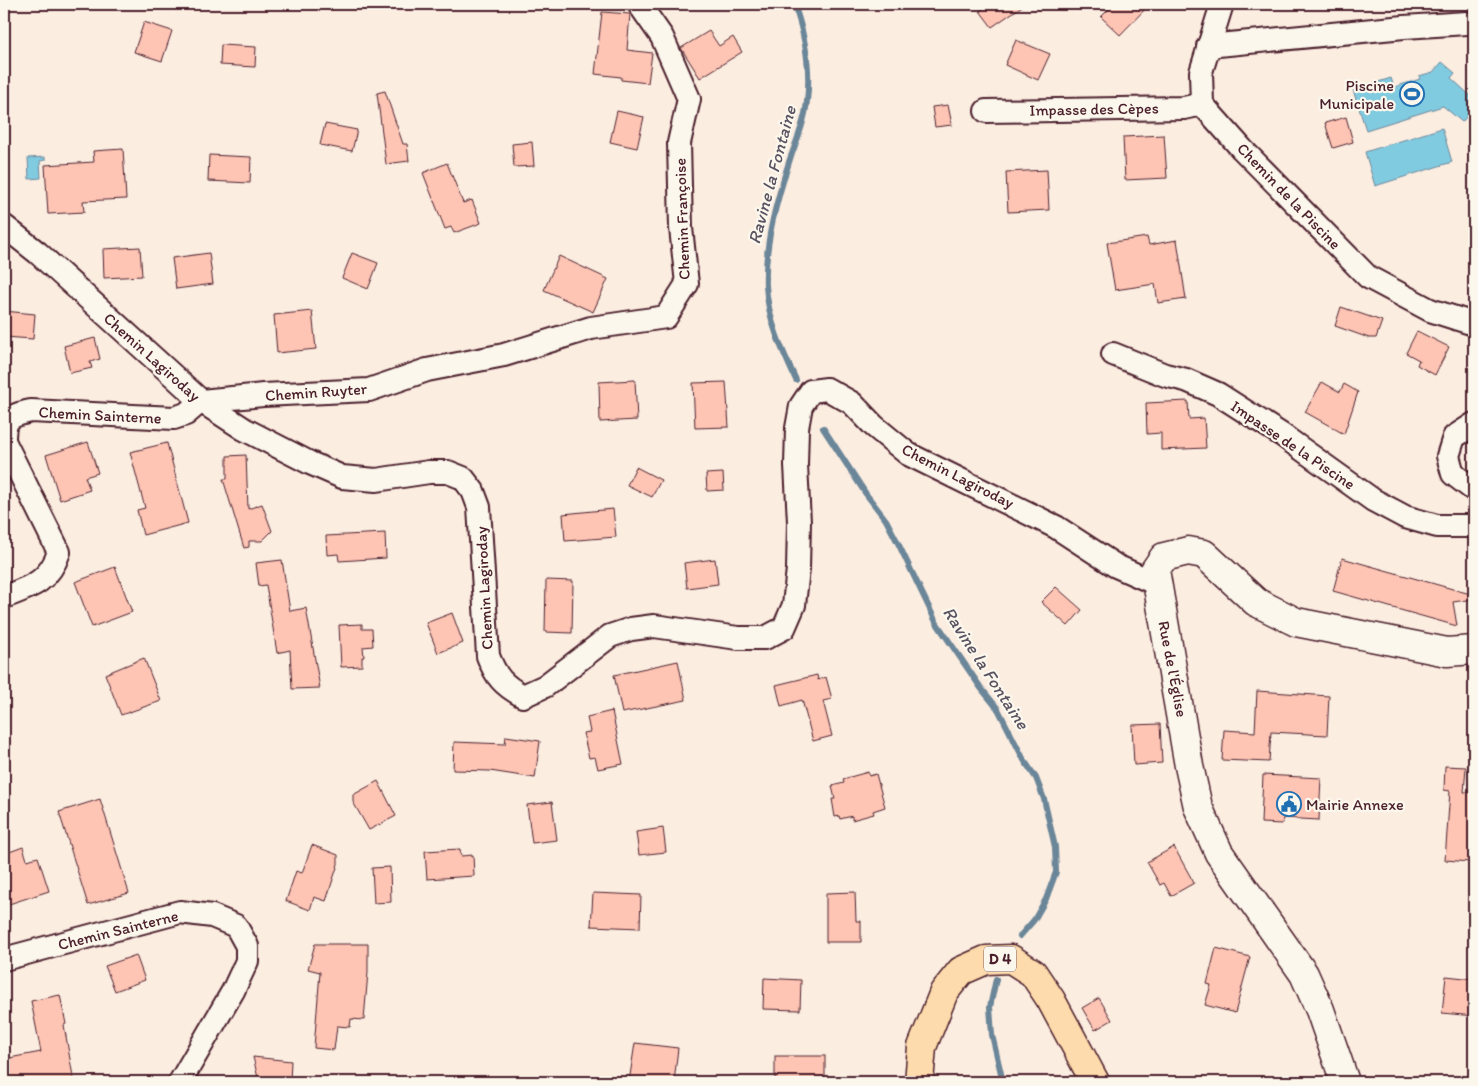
<svg xmlns="http://www.w3.org/2000/svg" width="1478" height="1086" viewBox="0 0 1478 1086" font-family="Itim,sans-serif">
<rect width="100%" height="100%" fill="#fcede1"/>
<filter id="ink" filterUnits="userSpaceOnUse"><feTurbulence type="fractalNoise" baseFrequency=".02" numOctaves="2"/><feDisplacementMap in="SourceGraphic" scale="10" xChannelSelector="R" yChannelSelector="G"/><feConvolveMatrix kernelMatrix="1 2 1 2 8 2 1 2 1" color-interpolation-filters="sRGB"/></filter>
<g filter="url(#ink)">
<g fill="#81cbe1" stroke="#6b8698">
<path d="M1442,62L1455,73L1451,78L1474,99V108L1462,122L1443,106L1366,130L1353,90L1391,78L1394,87L1420,79L1419,76L1433,72Z"/>
<path d="M1442,128L1452,162L1375,186L1365,152Z"/>
<path d="M45,157V160L40,161L41,178L29,179L28,158Z"/>
</g>
<g fill="none" stroke-linecap="round" stroke-linejoin="round">
<g stroke="#6b8698" stroke-width="6">
<path d="M794,4C805,35 811,68 807,101C805,121 797,140 790,159C777,199 764,244 766,286C768,320 782,350 796,380"/>
<path d="M823,428L866,494L886,520L897,541L936,622L981,688L998,709L1024,760L1036,778L1044,799L1055,847L1056,872L1046,899L1034,920L1020,936"/>
<path d="M996,979L990,1007L992,1035L1003,1082"/>
</g>
</g>
<g fill="#fec5b5" stroke="#4a1f2b">
<path d="M989,4H1025L992,27L980,11Z"/>
<path d="M1114,4H1150L1120,35L1101,17Z"/>
<path d="M602,12L630,14L627,50L652,53L648,83L621,80V77L595,74Z"/>
<path d="M144,22L172,31L162,61L134,52Z"/>
<path d="M709,31L719,46L733,37L742,52L700,78L681,48Z"/>
<path d="M1016,40L1050,54L1038,80L1005,65Z"/>
<path d="M221,45L256,47L255,67L220,65Z"/>
<path d="M385,91L403,144H407L409,161L386,164L377,93Z"/>
<path d="M948,105L952,125L935,127L932,107Z"/>
<path d="M617,111L644,117L637,148L610,142Z"/>
<path d="M1346,117L1353,142L1333,148L1325,123Z"/>
<path d="M325,124L357,130L352,151L320,145Z"/>
<path d="M1164,135L1167,178L1125,180L1123,137Z"/>
<path d="M532,142L534,166L514,167L512,144Z"/>
<path d="M123,149L126,199L83,201L84,212L48,214L45,165L94,162L93,151Z"/>
<path d="M209,155L251,157L250,183L208,181Z"/>
<path d="M447,163L463,203L472,200L481,223L454,233L451,227L445,229L423,173Z"/>
<path d="M1047,170L1049,210L1008,212L1006,172Z"/>
<path d="M1147,237L1149,245L1177,240L1186,299L1158,303L1155,284L1115,290L1107,243Z"/>
<path d="M140,247L142,276L104,278L103,249Z"/>
<path d="M209,253L213,284L176,289L172,258Z"/>
<path d="M352,253L378,263L368,289L342,278Z"/>
<path d="M559,256L608,279L593,312L544,290Z"/>
<path d="M1341,307L1382,321L1376,338H1369L1335,326Z"/>
<path d="M4,311L35,314L33,339L4,337Z"/>
<path d="M312,311L316,349L277,353L274,315Z"/>
<path d="M1417,331L1449,347L1435,375L1417,365L1419,360L1406,353Z"/>
<path d="M95,338L100,359L90,362L92,368L70,373L64,346Z"/>
<path d="M635,380L637,420L600,422L599,382Z"/>
<path d="M726,382L729,427L695,428L693,383Z"/>
<path d="M1322,382L1340,392L1344,384L1358,392L1344,434L1305,412Z"/>
<path d="M1188,401L1189,419L1204,418L1206,448L1161,450V433L1147,434L1146,403Z"/>
<path d="M88,442L98,473L85,477L90,490L60,500L46,455Z"/>
<path d="M167,443L188,523L143,535L137,510L145,508L130,452Z"/>
<path d="M246,455L248,509L262,504L272,531L262,541H249V547L244,548L223,479H227V456Z"/>
<path d="M636,467L661,480L652,497L627,485Z"/>
<path d="M723,473L724,490L707,491L706,474Z"/>
<path d="M613,509L616,537L565,541L563,514Z"/>
<path d="M385,533L386,558L339,561L338,554L327,555L326,536Z"/>
<path d="M1342,558L1474,595V599L1453,602L1457,626L1333,591Z"/>
<path d="M715,559L718,584L687,588L684,563Z"/>
<path d="M282,560L290,611L306,608L320,688L292,689L290,650L277,653L266,585L259,586L256,563Z"/>
<path d="M115,567L132,612L92,627L75,582Z"/>
<path d="M546,580L573,581L572,633L545,632Z"/>
<path d="M1056,587L1082,610L1068,626L1041,602Z"/>
<path d="M452,613L463,643L438,653L426,623Z"/>
<path d="M362,624V629H372L373,646L363,647L364,657H362V666L341,667L339,625Z"/>
<path d="M144,658L161,701L121,715L105,674Z"/>
<path d="M678,661L686,700L622,713L614,675Z"/>
<path d="M817,675L818,680L826,677L832,699L823,701L832,736L813,741L802,700L781,706L776,685Z"/>
<path d="M1257,691L1329,696L1327,735L1271,732L1269,762L1222,760L1224,730L1255,732Z"/>
<path d="M612,711L623,764L598,769L595,757L589,758L583,733L590,732L587,717Z"/>
<path d="M1160,724L1162,763L1134,765L1132,725Z"/>
<path d="M506,736L540,741L535,778L490,771L453,770L454,742L505,744Z"/>
<path d="M1445,766L1466,767L1464,792H1474V826H1472L1470,862L1445,860L1450,791L1444,790Z"/>
<path d="M868,772L869,776L876,774L885,807L873,811L874,814L852,820V816L840,819L839,816L835,817L832,799H835L832,786L844,783L843,779Z"/>
<path d="M1263,775L1321,778L1319,820L1283,818L1282,824L1261,823Z"/>
<path d="M378,781L396,816L369,830L353,802V795Z"/>
<path d="M100,799L129,893L88,905L59,812Z"/>
<path d="M552,802L557,840L532,843L527,805Z"/>
<path d="M663,828L666,852L639,855L636,832Z"/>
<path d="M312,845L338,855V864L326,901L314,897L310,910L286,901L296,871L302,873Z"/>
<path d="M23,847L27,860L38,857L49,891L9,904L4,889V854Z"/>
<path d="M1174,847L1194,883L1171,896L1164,883L1160,885L1147,862Z"/>
<path d="M460,849L461,856L473,855L474,876L427,879L425,851Z"/>
<path d="M390,867L391,902L374,903L372,868Z"/>
<path d="M855,892L856,921H861V942H826V893Z"/>
<path d="M593,893L641,895L640,928L591,926Z"/>
<path d="M315,944H368V972L364,1020L351,1019L350,1027L337,1026L334,1050L314,1048L320,972L308,969Z"/>
<path d="M1216,948L1250,957L1235,1013L1205,1005L1211,985L1207,984Z"/>
<path d="M136,955L145,980L115,991L105,966Z"/>
<path d="M1446,976L1474,979V1016L1442,1013Z"/>
<path d="M764,978L801,980L800,1010L763,1009Z"/>
<path d="M60,995L66,1024L64,1025L74,1082H4V1059L41,1052L31,1001Z"/>
<path d="M1099,998L1112,1020L1095,1030L1082,1008Z"/>
<path d="M635,1043L678,1048L674,1082H629Z"/>
<rect x="775" y="1056" width="50" height="26"/>
<path d="M253,1057L291,1061L290,1081L258,1078Z"/>
</g>
<g fill="none" stroke-linecap="round" stroke-linejoin="round">
<defs>
<g id="street">
<path d="M1222,4L1201,72L1202,104L1242,149L1368,277L1430,310L1474,324"/>
<path d="M1208,46L1404,27L1467,23"/>
<path d="M986,111L1184,108L1202,104"/>
<path d="M4,226L38,253L201,401L244,429L310,463L342,477L376,480L429,472H448L463,478L473,491L479,507L488,656C496,677 503,685 523,696L545,686L610,636L631,629L654,626L738,638H765L784,628L794,605L798,569L799,522L796,465L797,428L801,406L811,391L827,389L852,403L874,426L908,454L1056,527L1116,566L1157,584"/>
<path d="M1113,354L1165,375L1186,380L1218,394L1282,435L1373,500L1405,517L1437,526H1474"/>
<path d="M1474,424L1454,437L1448,456L1453,474L1474,490"/>
<path d="M4,597C31,587 49,582 59,552L4,441C4,418 9,416 31,411L174,418L186,414L201,401L263,395L369,390L427,370L504,355L591,328L666,317L687,284L681,228L679,143L689,99L662,37L639,4"/>
<path d="M4,959L180,912L212,916L236,926L247,946V961L233,991L180,1082"/>
</g>
<path id="secondary" d="M1345,1082L1320,1010L1304,974L1219,853L1198,807L1189,766L1155,570L1164,557L1188,551L1204,554L1256,602L1296,622L1447,652L1474,650"/>
<path id="primary" d="M919,1082L922,1047L944,992L961,971L986,960L1011,959L1033,973L1051,1000L1095,1082"/>
</defs>
<use href="#street" stroke="#4a1f2b" stroke-width="26"/>
<use href="#secondary" stroke="#4a1f2b" stroke-width="31"/>
<use href="#primary" stroke="#4a1f2b" stroke-width="31"/>
<use href="#street" stroke="#fbf7ec" stroke-width="22"/>
<use href="#secondary" stroke="#fbf7ec" stroke-width="28"/>
<use href="#primary" stroke="#fedbac" stroke-width="28"/>
</g>
</g>
<defs>
<symbol id="stadium-ring" viewBox="-11 -11 22 22"><circle r="9.5" fill="#fbf7ec" stroke="#1f6fb2" stroke-width="1.5"/><path d="M0-5a6.5 5 0 1 0 0 10a6.5 5 0 1 0 0-10ZM-3.5-1.8h7v3.6h-7Z" fill="#1f6fb2"/></symbol>
<symbol id="civic-ring" viewBox="-11 -11 22 22"><circle r="9.5" fill="#fbf7ec" stroke="#1f6fb2" stroke-width="1.5"/><path d="M-.6-6.5H3V-4.5H.6V-3L4-1V1h2V6H-6V1h2V-1L-.6-3ZM-1.2 2.5V6h2.4V2.5Z" fill="#1f6fb2"/></symbol>
</defs>
<g fill-rule="evenodd">
<use href="#stadium-ring" x="1398" y="80" width="28" height="28"/>
<use href="#civic-ring" x="1275" y="790" width="28" height="28"/>
</g>
<g text-anchor="middle" dominant-baseline="central" stroke-width="4.5" stroke-linejoin="round" paint-order="stroke">
<rect fill="#fbf7ec" stroke="#7f6065" stroke-width="1" x="984" y="946.5" width="32" height="25" rx="4"/>
<g font-size="15" font-weight="bold" fill="#4a1f2b">
<text x="1000" y="959">D 4</text>
</g>
<g font-size="16" fill="#4a1f2b" stroke="#fbf7ec" text-anchor="end">
<text x="1394" y="85">Piscine<tspan x="1394" dy="18">Municipale</tspan></text>
<text x="1306" y="804" text-anchor="start">Mairie Annexe</text>
</g>
<g font-size="16" fill="#4a1f2b" stroke="#fbf7ec">
<text transform="translate(1094 109) rotate(-1)">Impasse des Cèpes</text>
<text transform="translate(1289 196) rotate(46)">Chemin de la Piscine</text>
<text transform="translate(682 219) rotate(-92)">Chemin Françoise</text>
<text transform="translate(152 357) rotate(42)">Chemin Lagiroday</text>
<text transform="translate(316 392) rotate(-4)">Chemin Ruyter</text>
<text transform="translate(100 415) rotate(3)">Chemin Sainterne</text>
<text transform="translate(1293 445) rotate(34)">Impasse de la Piscine</text>
<text transform="translate(958 476) rotate(27)">Chemin Lagiroday</text>
<text transform="translate(484 588) rotate(-93)">Chemin Lagiroday</text>
<text transform="translate(1173 669) rotate(79)">Rue de l'Église</text>
<text transform="translate(118 930) rotate(-14)">Chemin Sainterne</text>
</g>
<g font-size="18" font-style="italic" fill="#5a5362" stroke="#fbf7ec">
<text transform="translate(772 175) rotate(-75)">Ravine la Fontaine</text>
<text transform="translate(986 668) rotate(57)">Ravine la Fontaine</text>
</g>
</g>
<rect width="1478" height="1086" fill="none" stroke="#fbf7ec" stroke-width="20"/>
<rect x="10" y="10" width="1458" height="1066" fill="none" stroke="#4a1f2b" stroke-width="2" filter="url(#ink)"/>
</svg>
